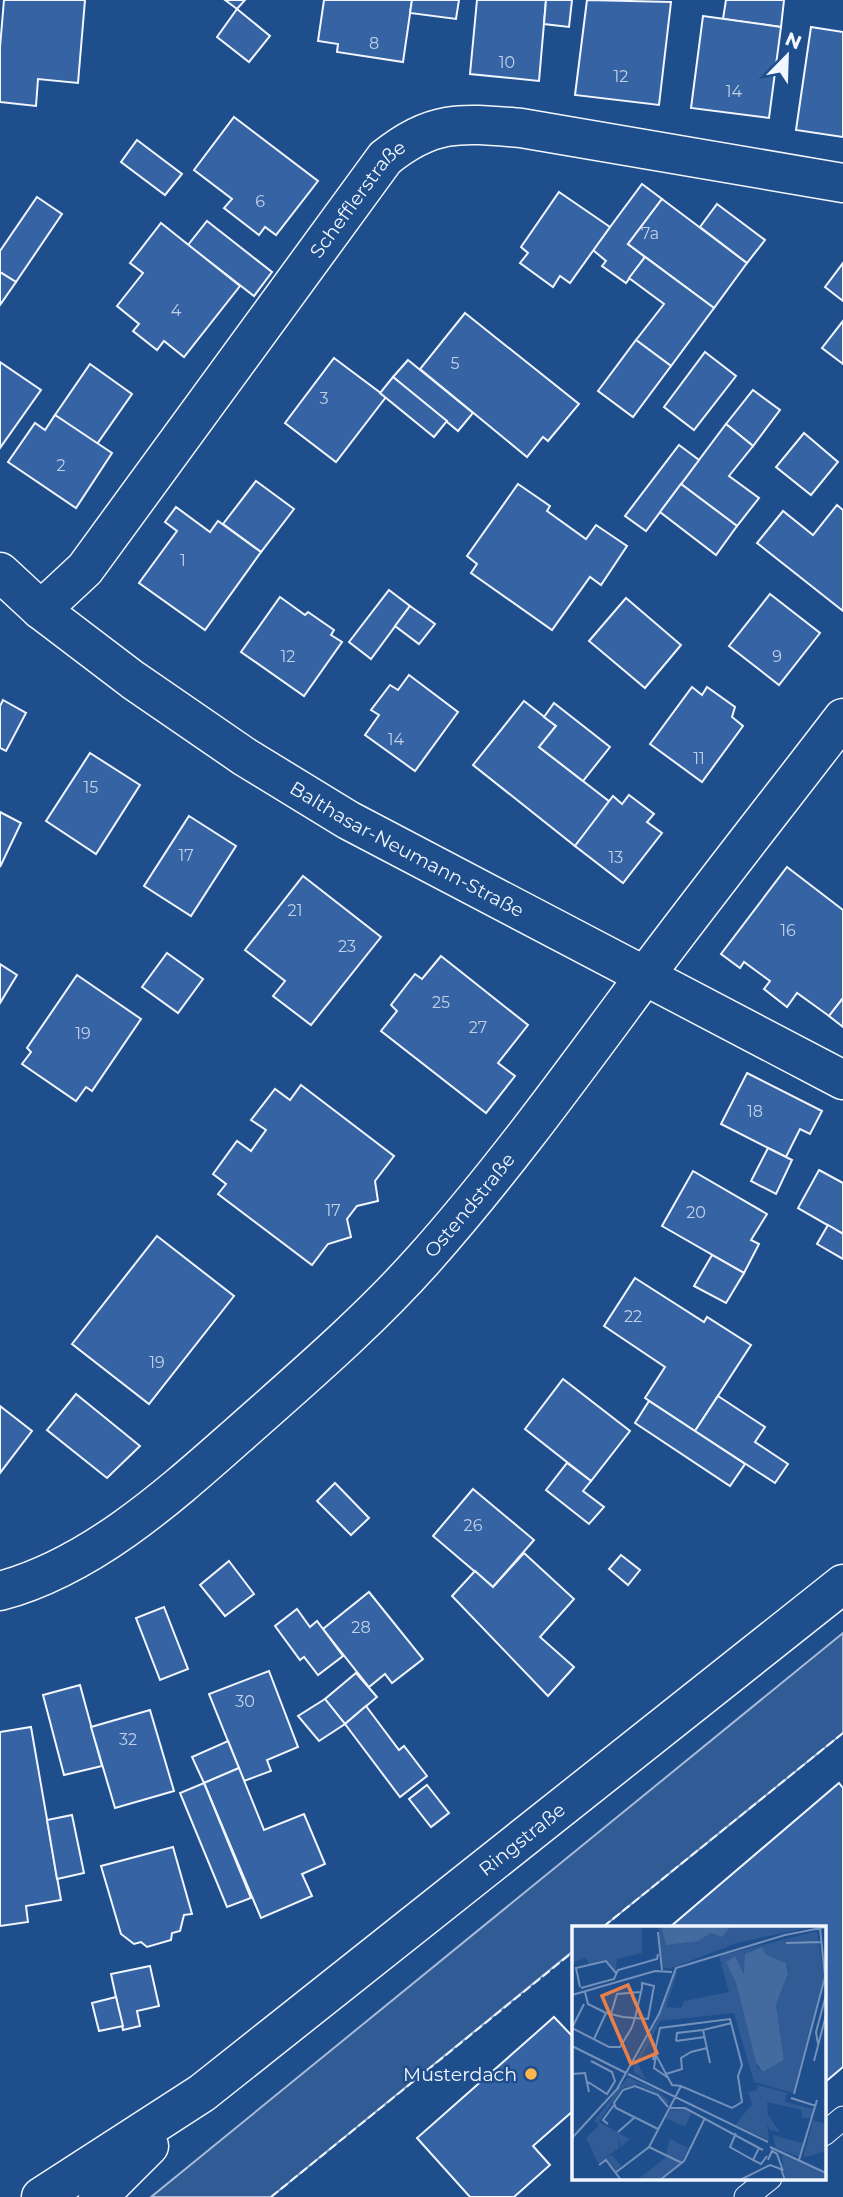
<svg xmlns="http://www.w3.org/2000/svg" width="843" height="2197" viewBox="0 0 843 2197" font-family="Montserrat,sans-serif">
<rect width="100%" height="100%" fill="#1f4e8c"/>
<path fill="#305b95" stroke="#a8bbd7" stroke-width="2" d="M843,1633V1733L603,1927H574L573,1951L271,2197H151Z"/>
<g fill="#3563a3" stroke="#f2f6ff" stroke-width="2">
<path d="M4,0H85L78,83L38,79L36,106L0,102V47Z"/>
<path d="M225,0H245L237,9Z"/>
<path d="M324,0H412L403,62L337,52L338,44L318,41Z"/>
<path d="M412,0H459L456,19L410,13Z"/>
<path d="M477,0H546L539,81L470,74Z"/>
<path d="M546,0H572L569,27L544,24Z"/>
<path d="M587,0L671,2L659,105L575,95Z"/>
<path d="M726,0H784L781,27L723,19Z"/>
<path d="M237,9L270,36L249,62L217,37Z"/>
<path d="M703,16L781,27L769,118L691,108Z"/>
<path d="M811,27L843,32V137L796,130Z"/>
<path d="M234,117L318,181L276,235L265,227L259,235L224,208L232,199L194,170Z"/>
<path d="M137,140L182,174L165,195L121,162Z"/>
<path d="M642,184L662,199L628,244L645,257L626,283L602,266L606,261L593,250Z"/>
<path d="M559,192L610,227L570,283L560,276L553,287L520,263L528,253L521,247Z"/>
<path d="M37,197L62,214L16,282L0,272V251Z"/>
<path d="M662,199L747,263L714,308L628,244Z"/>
<path d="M717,204L765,240L747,263L700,227Z"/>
<path d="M207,221L272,272L254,296L188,245Z"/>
<path d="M161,223L240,286L184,357L164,341L157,350L133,331L139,324L117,306L143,273L130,263Z"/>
<path d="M645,257L714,308L671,366L636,340L664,304L629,278Z"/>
<path d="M843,263V301L825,287Z"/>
<path d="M0,272L16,282L0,305Z"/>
<path d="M465,313L579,404L548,441L543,437L527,457L420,369Z"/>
<path d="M843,321V364L822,348Z"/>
<path d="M636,340L671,366L633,417L598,391Z"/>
<path d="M705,352L736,376L694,430L664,407Z"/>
<path d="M334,358L386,397L336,462L285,423Z"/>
<path d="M408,360L473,413L458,431L393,377Z"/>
<path d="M0,362L41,390L0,448Z"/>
<path d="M90,364L132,394L97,444L55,415Z"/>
<path d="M393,377L447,421L434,437L380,393Z"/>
<path d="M753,390L780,410L753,446L726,424Z"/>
<path d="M55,415L112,453L76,508L8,462L35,423L45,430Z"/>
<path d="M726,424L753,446L729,476L759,498L737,526L681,484Z"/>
<path d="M804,433L838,462L811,495L776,467Z"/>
<path d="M679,445L699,460L646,531L625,516Z"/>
<path d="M256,481L294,509L261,552L223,524Z"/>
<path d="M518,484L550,506L547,511L586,539L596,525L627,546L601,585L590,577L552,630L471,573L477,564L467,556Z"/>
<path d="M681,484L737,526L716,555L660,512Z"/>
<path d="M837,505L843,510V611L757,543L783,511L813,535Z"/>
<path d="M176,507L210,532L218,521L261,552L205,630L139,583L177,531L165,522Z"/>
<path d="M389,590L410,606L371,659L349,642Z"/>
<path d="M770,594L820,633L779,685L729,646Z"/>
<path d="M280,597L305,615L308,612L334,630L331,635L342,642L304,696L241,652Z"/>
<path d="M626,598L681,645L645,688L589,641Z"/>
<path d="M410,606L435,624L419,644L395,626Z"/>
<path d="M409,675L458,712L415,771L365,735L379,715L371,710L390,685L398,690Z"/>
<path d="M692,687L702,695L707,687L735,707L732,717L743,726L702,782L650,744Z"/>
<path d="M3,700L26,713L6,751L0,748V706Z"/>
<path d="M524,701L556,726L539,747L610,802L575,846L473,765Z"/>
<path d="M554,703L610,747L583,781L539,747L556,726L544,717Z"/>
<path d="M90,753L140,785L96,854L46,821Z"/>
<path d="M629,795L654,814L647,822L662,833L623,883L575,846L613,796L622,804Z"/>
<path d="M0,812L21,823L0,867Z"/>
<path d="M189,816L236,846L191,916L144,886Z"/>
<path d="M787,867L843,910V998L829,1016L797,993L787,1007L764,989L770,981L744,962L740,968L721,954Z"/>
<path d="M303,876L381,937L311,1025L273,996L285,981L245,950Z"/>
<path d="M167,953L203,979L178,1013L142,987Z"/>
<path d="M441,956L528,1025L498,1063L515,1076L486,1113L381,1031L397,1011L391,1005L415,974L422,979Z"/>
<path d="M0,964L17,975L0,1003Z"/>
<path d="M77,975L141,1019L92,1091L86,1087L76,1101L22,1064L31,1052L27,1048Z"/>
<path d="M843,998V1027L829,1016Z"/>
<path d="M747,1073L822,1111L810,1134L800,1129L786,1157L721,1124Z"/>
<path d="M301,1085L394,1156L375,1181L378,1201L357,1206L347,1219L351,1237L328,1244L312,1265L218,1194L226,1184L213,1174L237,1141L251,1151L266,1130L251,1120L275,1089L290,1100Z"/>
<path d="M768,1148L792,1160L776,1194L751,1181Z"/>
<path d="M819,1170L843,1183V1234L798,1208Z"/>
<path d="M693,1171L767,1214L751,1240L759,1244L744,1273L662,1226Z"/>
<path d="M828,1225L843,1234V1259L817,1244Z"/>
<path d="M157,1236L234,1296L149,1404L72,1344Z"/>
<path d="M712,1255L744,1273L726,1303L694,1286Z"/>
<path d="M635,1278L704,1322L707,1317L751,1345L695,1431L645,1398L665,1367L604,1326Z"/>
<path d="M563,1379L630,1431L591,1481L525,1429Z"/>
<path d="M76,1394L140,1446L107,1478L47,1430Z"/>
<path d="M718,1396L765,1427L755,1442L788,1464L775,1483L695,1431Z"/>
<path d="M649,1401L745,1464L730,1486L635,1423Z"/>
<path d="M0,1406L32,1431L0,1473Z"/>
<path d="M567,1463L591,1481L583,1491L604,1507L589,1524L546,1490Z"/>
<path d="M335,1483L369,1518L351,1535L317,1501Z"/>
<path d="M473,1489L534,1540L493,1587L433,1536Z"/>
<path d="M524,1553L574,1599L540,1637L574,1667L548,1696L452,1596L475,1571L493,1587Z"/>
<path d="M621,1555L640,1570L628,1585L609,1569Z"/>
<path d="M229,1561L254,1594L225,1616L200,1585Z"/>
<path d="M369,1592L423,1659L392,1683L385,1674L369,1687L323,1629Z"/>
<path d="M164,1607L188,1669L160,1680L136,1618Z"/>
<path d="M297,1609L310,1627L317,1621L343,1656L318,1675L304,1657L300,1660L275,1626Z"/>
<path d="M269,1671L298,1747L267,1760L271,1771L244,1781L209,1694Z"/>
<path d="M356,1673L377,1697L345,1724L325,1699Z"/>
<path d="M80,1685L102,1766L64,1775L43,1695Z"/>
<path d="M325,1699L345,1724L319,1741L298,1716Z"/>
<path d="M366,1706L399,1750L404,1746L427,1776L400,1797L345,1724Z"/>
<path d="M150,1710L174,1791L115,1808L91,1727Z"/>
<path d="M31,1727L61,1900L26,1906L28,1922L0,1926V1732Z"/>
<path d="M228,1741L239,1768L204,1783L192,1757Z"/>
<path d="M239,1768L264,1830L304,1814L325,1864L302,1874L312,1896L261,1918L204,1783Z"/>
<path d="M204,1783L251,1898L227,1907L180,1793Z"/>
<path d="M839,1783L843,1788V2067L824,2083V1927H670Z"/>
<path d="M427,1785L449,1813L431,1827L409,1799Z"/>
<path d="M72,1815L84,1873L57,1879L47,1820Z"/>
<path d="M173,1847L192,1914L184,1915L180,1931L172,1933L171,1940L147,1947L141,1942L134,1944L121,1934L101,1866Z"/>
<path d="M150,1966L159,2006L137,2011L140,2026L123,2030L111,1974Z"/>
<path d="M116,1997L123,2026L99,2031L92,2003Z"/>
<path d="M554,2017L574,2038V2110L533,2146L550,2165L514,2197H470L417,2138Z"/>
</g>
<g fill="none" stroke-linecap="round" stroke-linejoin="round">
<defs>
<g id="lane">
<path d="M824,2134L843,2118"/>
<path d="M746,2197L770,2178"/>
</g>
<g id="street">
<path id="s1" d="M0,572L41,610L133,680L245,757L348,820L843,1080"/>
<path id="s2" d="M41,610L85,569L385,158C433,119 462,123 521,128L843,183"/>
<path id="s3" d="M0,1591C90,1567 167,1498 236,1437C300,1380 366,1324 424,1259C503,1170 573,1073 644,977C709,890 777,804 843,718"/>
</g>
<g id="secondary">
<path id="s4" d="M41,2197L202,2093L843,1584"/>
<path d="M98,2197L149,2146"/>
</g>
</defs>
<use href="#lane" stroke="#f2f6ff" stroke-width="25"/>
<use href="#street" stroke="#f2f6ff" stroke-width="41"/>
<use href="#secondary" stroke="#f2f6ff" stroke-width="41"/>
<use href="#lane" stroke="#1f4e8c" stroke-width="23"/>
<use href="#street" stroke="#1f4e8c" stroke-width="38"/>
<use href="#secondary" stroke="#1f4e8c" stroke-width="38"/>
<g stroke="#f2f6ff" stroke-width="2" stroke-dasharray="9 3.5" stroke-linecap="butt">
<path d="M603,1927L843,1733"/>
<path d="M271,2197L574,1951"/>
</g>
</g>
<circle fill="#ffb74d" stroke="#1f4e8c" stroke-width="2.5" cx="531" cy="2074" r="7"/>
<g text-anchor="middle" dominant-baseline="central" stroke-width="5" stroke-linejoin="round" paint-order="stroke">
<g font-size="16" fill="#c3d1e8">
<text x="374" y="43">8</text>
<text x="507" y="62">10</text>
<text x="621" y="76">12</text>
<text x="734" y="91">14</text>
<text x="260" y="201">6</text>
<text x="650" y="233">7a</text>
<text x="176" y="310">4</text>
<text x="455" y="363">5</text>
<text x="324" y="398">3</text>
<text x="61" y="465">2</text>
<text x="183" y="560">1</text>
<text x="288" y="656">12</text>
<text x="777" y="656">9</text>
<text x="396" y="739">14</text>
<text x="699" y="758">11</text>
<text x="91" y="787">15</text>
<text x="186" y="855">17</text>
<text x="616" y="857">13</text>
<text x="295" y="910">21</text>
<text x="788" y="930">16</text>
<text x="347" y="946">23</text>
<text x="441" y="1002">25</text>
<text x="478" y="1027">27</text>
<text x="83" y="1033">19</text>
<text x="755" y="1111">18</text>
<text x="333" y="1210">17</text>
<text x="696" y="1212">20</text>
<text x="633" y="1316">22</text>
<text x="157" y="1362">19</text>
<text x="473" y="1525">26</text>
<text x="361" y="1627">28</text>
<text x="245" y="1701">30</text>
<text x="128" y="1739">32</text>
</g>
<g font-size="19" fill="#f2f6ff" stroke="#1f4e8c">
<text stroke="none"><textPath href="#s2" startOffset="520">Schefflerstraße</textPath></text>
<text stroke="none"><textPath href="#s1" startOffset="494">Balthasar-Neumann-Straße</textPath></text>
<text stroke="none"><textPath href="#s3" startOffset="614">Ostendstraße</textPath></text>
<text stroke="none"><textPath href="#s4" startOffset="600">Ringstraße</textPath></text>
</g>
<g font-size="19" fill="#f2f6ff" stroke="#1f4e8c" text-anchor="end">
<text x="517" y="2074">Musterdach</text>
</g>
</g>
<g transform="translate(572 1926)">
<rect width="254" height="254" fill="#1f4e8c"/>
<path d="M0,0H70V27L45,33L44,44L35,35L17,39L14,32L0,37ZM86,0H244L165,17L97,43L91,41ZM245,5L252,51L221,167L182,156L162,87L88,95L66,138L74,154L62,147V139L85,95L100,50L106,44L94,81L109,82L112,75L157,66L147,30ZM190,21L194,29L216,41V48L204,79L212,134L191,146L185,141L164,57L154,36L163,31L172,49L177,26ZM56,151L86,165L98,176L93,178L89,169L66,158L50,162L27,196L58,213L49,221L46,211L47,222L33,232L40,229L49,240L44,245L35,233L26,237L14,212L27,199L22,195ZM186,159L215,167L213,176L242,183L240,192H230L229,184L195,176L196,189L208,206L198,204L195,198L197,214L163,199L180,178L176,166L185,164ZM114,183L120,186L113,201L93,192L98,184ZM241,194L254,198V225L231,232ZM201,209L233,218L227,231L204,222ZM98,213L116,222L109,237L87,254H65L93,232ZM199,222L254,248V254H214L209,230H212L201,224L197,231Z" fill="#305b95" fill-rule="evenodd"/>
<path d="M89,0H159L150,11L139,7L126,15L94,19ZM190,21L194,29L214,37L216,48L204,79L212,134L191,146L184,137L164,57L154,36L163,30L172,49L173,28Z" fill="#446ba0"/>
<path fill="none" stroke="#7391ba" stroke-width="2" d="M86,6L90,44M214,17L250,16M8,61L4,42L34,35L44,47M9,62L42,53L46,44L85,33L86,28M0,69L83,45L100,46M39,88L45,68L69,66M0,102L37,121H48L59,103L61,98L63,92L70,62V57L82,60L76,93L63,92L51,91L47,90L34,87L16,78L13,66M0,102L12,78M22,113L34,87M104,115L105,107L131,104M104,115L133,111M246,118L244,106L254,69M0,120L54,147M242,135L254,89M138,137L131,104L160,97M0,148L13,147L17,166M56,148L196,216M94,148L110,143L109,132L119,126L135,122M95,151L82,142L84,129L100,159L109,160M16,156L35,168L43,155L40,146L19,135M45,163L87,88L104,42L213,9L254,1M222,168L253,51L248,2M219,172L244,180M97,182H113L187,222M36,198L31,194L42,179M86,203L44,182L42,177L51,164L63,160L86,169L96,181M46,206L62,192M164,207L158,221L181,234M0,212L47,161M77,221L110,237M198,221L254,247M191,224L187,222L181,234L189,238L195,230M196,234L200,225L205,228L211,245M227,234L245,174M27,239L34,234L49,254M43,247L77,221L109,160L160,182L170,176L166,150L170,139L158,93L88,102L81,134M88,254L112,235L133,192M168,254L198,239L209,243L213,254"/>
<path fill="#ea8049" fill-opacity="0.15" stroke="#ea8049" stroke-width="3.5" d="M56,59L85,127L59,138L30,70Z"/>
<rect width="254" height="254" fill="none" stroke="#f2f6ff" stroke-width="3.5"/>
</g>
<g transform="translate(787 56) rotate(23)" stroke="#1f4e8c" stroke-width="5" paint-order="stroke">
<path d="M0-5L12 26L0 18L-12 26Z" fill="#f2f6ff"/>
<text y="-10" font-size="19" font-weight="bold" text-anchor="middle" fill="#f2f6ff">N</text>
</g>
</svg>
